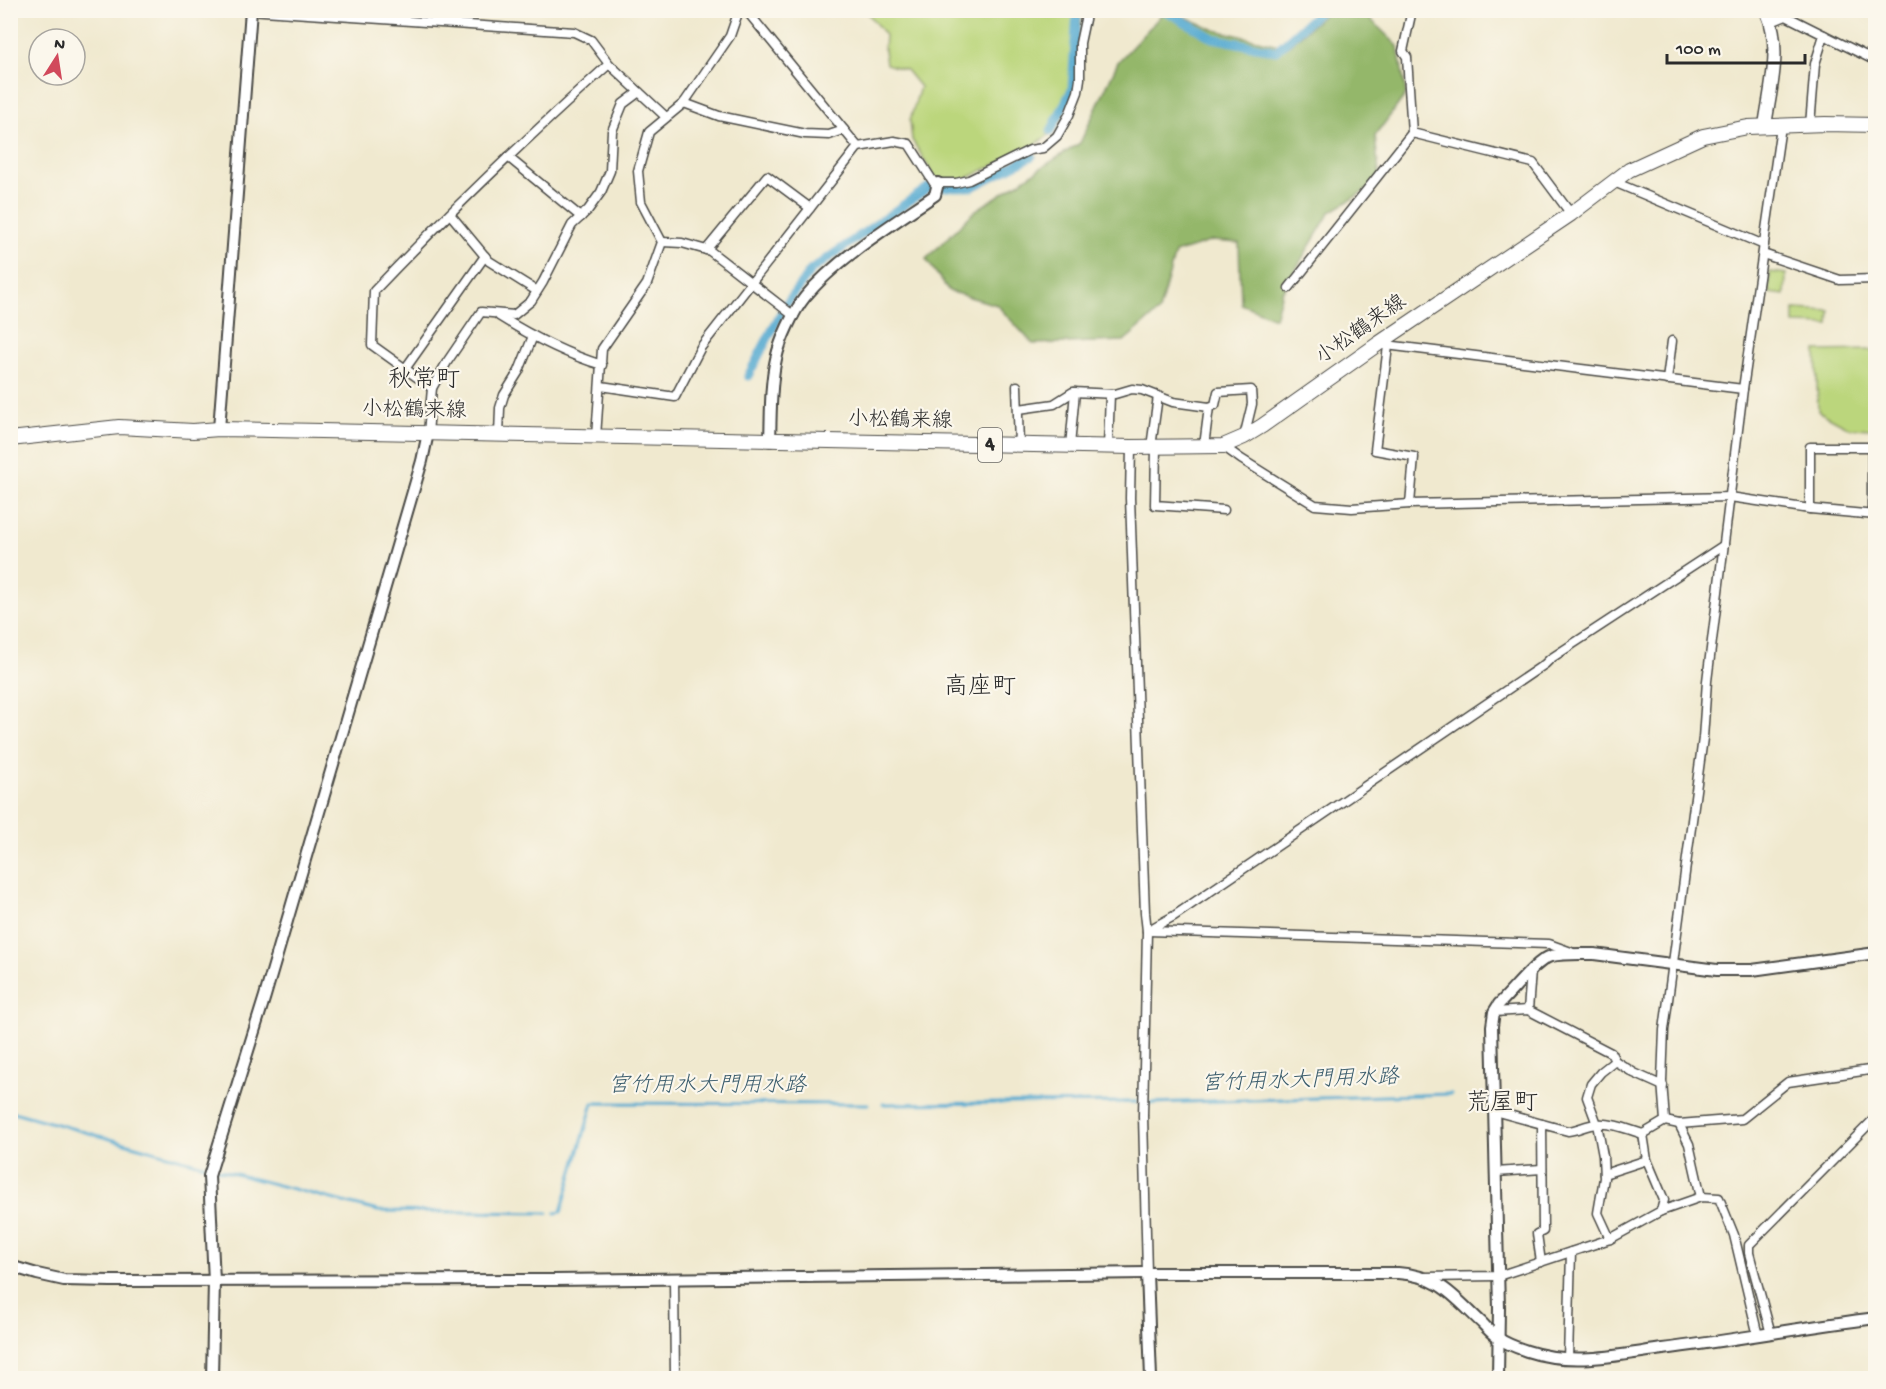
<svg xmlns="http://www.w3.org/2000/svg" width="1886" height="1389" viewBox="0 0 1886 1389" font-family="'Gochi Hand','Klee One',sans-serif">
<rect width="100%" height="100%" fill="#fbf7ec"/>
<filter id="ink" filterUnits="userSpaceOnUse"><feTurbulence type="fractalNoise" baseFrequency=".0167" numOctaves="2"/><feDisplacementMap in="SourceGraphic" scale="12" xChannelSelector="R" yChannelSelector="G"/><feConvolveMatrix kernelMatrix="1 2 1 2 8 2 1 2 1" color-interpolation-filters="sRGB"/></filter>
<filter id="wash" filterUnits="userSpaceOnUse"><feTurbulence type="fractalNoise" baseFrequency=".008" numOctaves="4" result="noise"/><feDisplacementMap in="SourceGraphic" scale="24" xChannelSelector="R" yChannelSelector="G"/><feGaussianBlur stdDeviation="1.35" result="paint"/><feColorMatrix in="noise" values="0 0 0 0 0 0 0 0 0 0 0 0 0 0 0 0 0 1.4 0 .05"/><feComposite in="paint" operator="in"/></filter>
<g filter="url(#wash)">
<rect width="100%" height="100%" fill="#f0e9cf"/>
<g fill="#bbd67b" stroke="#738053" stroke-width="1.5">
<path d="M866,11H1082L1081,22L1072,65L1070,98L1062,119L1053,132L1030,148L961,181L936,179L912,140L910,120L920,87L906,70L886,64L884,50L885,35Z"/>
<path d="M1770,272L1786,274L1785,295L1769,293Z"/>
<path d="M1794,309L1830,311L1829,325L1794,324Z"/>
<path d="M1875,350V429L1849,428L1818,411L1816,351Z"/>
</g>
<path fill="#94b76b" stroke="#60714b" stroke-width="1.5" d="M1165,11H1172L1215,30L1287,47L1328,11H1362L1398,46L1406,94L1375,136L1380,182L1330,212L1282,292L1275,318L1241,304L1239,243L1212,241L1175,253L1159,311L1124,341L1033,344L997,305L949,291L926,259L976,210L1080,143L1118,62Z"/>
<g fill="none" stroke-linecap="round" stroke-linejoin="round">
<g stroke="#53a9d0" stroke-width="3">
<path d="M1150,1103L1451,1094"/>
<path d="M883,1104L1138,1102"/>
<path d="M10,1111L207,1166"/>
<path d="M216,1169L378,1211L548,1213"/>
<path d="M555,1213L561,1212L593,1103L868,1104"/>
</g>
<g stroke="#53a9d0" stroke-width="9">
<path d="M1164,10L1213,38L1276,51L1321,10"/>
<path d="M1402,10H1407"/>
<path d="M1051,131L1072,89L1077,10"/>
<path d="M942,187H972L1032,156"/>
<path d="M787,303L811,270L929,187"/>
<path d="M748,376L781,313"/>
</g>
</g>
</g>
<g filter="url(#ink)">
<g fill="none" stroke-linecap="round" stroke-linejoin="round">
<defs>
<g id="minor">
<path d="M249,10L574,32L591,40L609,64L666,117"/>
<path d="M746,10L858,147"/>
<path d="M1771,22L1786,16L1876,61"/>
<path d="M684,103L719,116L805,134L829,135L844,130"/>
<path d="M1810,125L1815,64L1824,35"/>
<path d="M1412,133L1533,163L1571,214"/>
<path d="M508,157L581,217"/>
<path d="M1614,182L1764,245"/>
<path d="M450,214L489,261L537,291"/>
<path d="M662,242L682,243L710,251L794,316"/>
<path d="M706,250L767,176L810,208"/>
<path d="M1763,254L1840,280L1876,279"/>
<path d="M1289,288L1412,133L1407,57L1403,51L1412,10"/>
<path d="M499,316C531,336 565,354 602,365"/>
<path d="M1378,344L1743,389"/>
<path d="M1388,346L1375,450L1414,457L1410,504"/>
<path d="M405,369L485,256"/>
<path d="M1667,380L1672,341"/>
<path d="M601,386L675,397L701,347L858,147L894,141L909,144L934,183H956L969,180L1030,150L1043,148L1057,136L1069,115L1078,92L1080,79V43L1087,10"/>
<path d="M1017,386L1019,445"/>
<path d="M432,388L372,345L374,291C449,212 528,137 609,64"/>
<path d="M1019,409L1054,404L1073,392L1115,394L1132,389L1142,390L1173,402L1209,407L1215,405L1218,392L1251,390L1252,404L1244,437"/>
<path d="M428,433L432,388L447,362L481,312L514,315L531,301L543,282L572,225L588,210L601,192L610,171L612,131L623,104L639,92"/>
<path d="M499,435L500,408L504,395L519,371L533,336"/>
<path d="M596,437L602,349L647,284L662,242L641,202L638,171L649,132L684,103L730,36L739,10"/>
<path d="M1070,446L1075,392"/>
<path d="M1204,446L1209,407"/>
<path d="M1223,446L1241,459L1315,505L1352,508L1410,504L1730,497L1810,509L1876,515"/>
<path d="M1108,447L1110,394"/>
<path d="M1131,447L1130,498L1145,913L1147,931L1143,1116L1147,1273"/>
<path d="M1151,447L1158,396"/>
<path d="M1156,447L1155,505L1224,510"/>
<path d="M1872,447V515"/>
<path d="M1810,509V447H1876"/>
<path d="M1147,931L1174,916L1545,664L1550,659L1724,545"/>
<path d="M1148,931L1549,944L1571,952"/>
<path d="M1528,1010L1531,971"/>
<path d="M1494,1012L1528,1010L1611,1053L1615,1061"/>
<path d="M1494,1111L1568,1131C1578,1130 1586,1125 1596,1124C1611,1122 1630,1130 1643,1134"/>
<path d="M1665,1121L1679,1124L1689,1144L1701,1197"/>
<path d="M1679,1124L1742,1119L1788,1082L1876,1069"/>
<path d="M1496,1172L1542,1169"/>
<path d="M1604,1174L1647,1160"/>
<path d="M1661,1211L1701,1197L1719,1198L1734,1235L1758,1336"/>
<path d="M1610,1239L1598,1213L1604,1178L1603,1156L1597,1124L1587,1097L1591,1084L1601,1072L1615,1061L1634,1073L1663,1086"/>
<path d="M1541,1262L1537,1234L1543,1231L1542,1124"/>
<path d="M1423,1277L1498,1276L1610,1239L1661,1211L1664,1200L1647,1160L1643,1134L1665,1121L1662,1081L1664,1030L1703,738L1707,681L1743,389L1781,126"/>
<path d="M674,1279L675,1378"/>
<path d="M1771,1334L1749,1253V1245L1876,1117"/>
<path d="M1568,1359L1571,1252"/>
</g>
<g id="tertiary">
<path d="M219,429L251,10"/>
<path d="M770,441C771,414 770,385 776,359C780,340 793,312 805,297C837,258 893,224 935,195L938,183"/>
<path d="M10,1266L37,1274L64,1280L111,1281L553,1280L1147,1273H1398C1440,1276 1453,1296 1482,1323C1487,1328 1492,1334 1498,1338C1506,1344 1518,1348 1527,1351C1572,1366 1618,1355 1663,1349C1734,1340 1804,1327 1876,1318"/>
<path d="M1147,1273L1151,1378"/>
<path d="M212,1378L214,1281L209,1176L265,996L422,461L428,433"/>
<path d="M1498,1378L1499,1308L1492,1026L1494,1012L1499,1004C1512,992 1536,960 1551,956C1565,953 1580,954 1594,954L1717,970H1752L1876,953"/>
</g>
<path id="secondary" d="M1765,126C1770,89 1783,46 1766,10"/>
<path id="primary" d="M10,439L119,427L193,431L219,429L1131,447L1223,446L1244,437L1262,426L1378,344L1571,214L1629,170L1703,136L1748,127L1825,124L1876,125"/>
</defs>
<use href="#minor" stroke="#494844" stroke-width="11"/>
<use href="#tertiary" stroke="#494844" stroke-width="14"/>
<use href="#secondary" stroke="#494844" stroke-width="15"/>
<use href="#primary" stroke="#494844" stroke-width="16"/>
<use href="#minor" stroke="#fff" stroke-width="8"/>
<use href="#tertiary" stroke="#fff" stroke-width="10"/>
<use href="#secondary" stroke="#fff" stroke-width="12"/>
<use href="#primary" stroke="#fff" stroke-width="14"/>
</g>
</g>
<g text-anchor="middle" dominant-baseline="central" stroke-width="4.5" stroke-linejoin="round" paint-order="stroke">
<rect fill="#fbf7ec" stroke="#696865" stroke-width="1.5" x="978" y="428" width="24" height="34" rx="4.5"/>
<g font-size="20" font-weight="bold" fill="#2b2b2b">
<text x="990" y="445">4</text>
</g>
<g font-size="21" fill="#2b2b2b" stroke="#fbf7ec">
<text transform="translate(1362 331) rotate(-35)">小松鶴来線</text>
<text transform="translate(414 412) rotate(1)">小松鶴来線</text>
<text transform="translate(900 422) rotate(1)">小松鶴来線</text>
</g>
<g font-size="22" font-style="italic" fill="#3b5d6d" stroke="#fbf7ec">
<text transform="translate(1300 1082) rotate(-2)">宮竹用水大門用水路</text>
<text x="707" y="1087">宮竹用水大門用水路</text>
</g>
<g font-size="24" fill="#2b2b2b" stroke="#fbf7ec">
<text x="424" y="381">秋常町</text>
<text x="980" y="688">高座町</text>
<text x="1502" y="1104">荒屋町</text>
</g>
</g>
<rect width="1886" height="1389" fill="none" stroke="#fbf7ec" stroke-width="36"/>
<g transform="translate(57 57) rotate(12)"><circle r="28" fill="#fbf7ec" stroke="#a8a59f" stroke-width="1.5"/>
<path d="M0-4.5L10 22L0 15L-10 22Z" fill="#d1495b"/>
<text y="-9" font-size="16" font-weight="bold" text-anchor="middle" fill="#2b2b2b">N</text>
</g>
<path d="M1667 54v9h138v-9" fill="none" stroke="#2b2b2b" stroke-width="3"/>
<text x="1676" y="54" font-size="18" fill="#2b2b2b" stroke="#fbf7ec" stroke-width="4.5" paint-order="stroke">100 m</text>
</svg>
